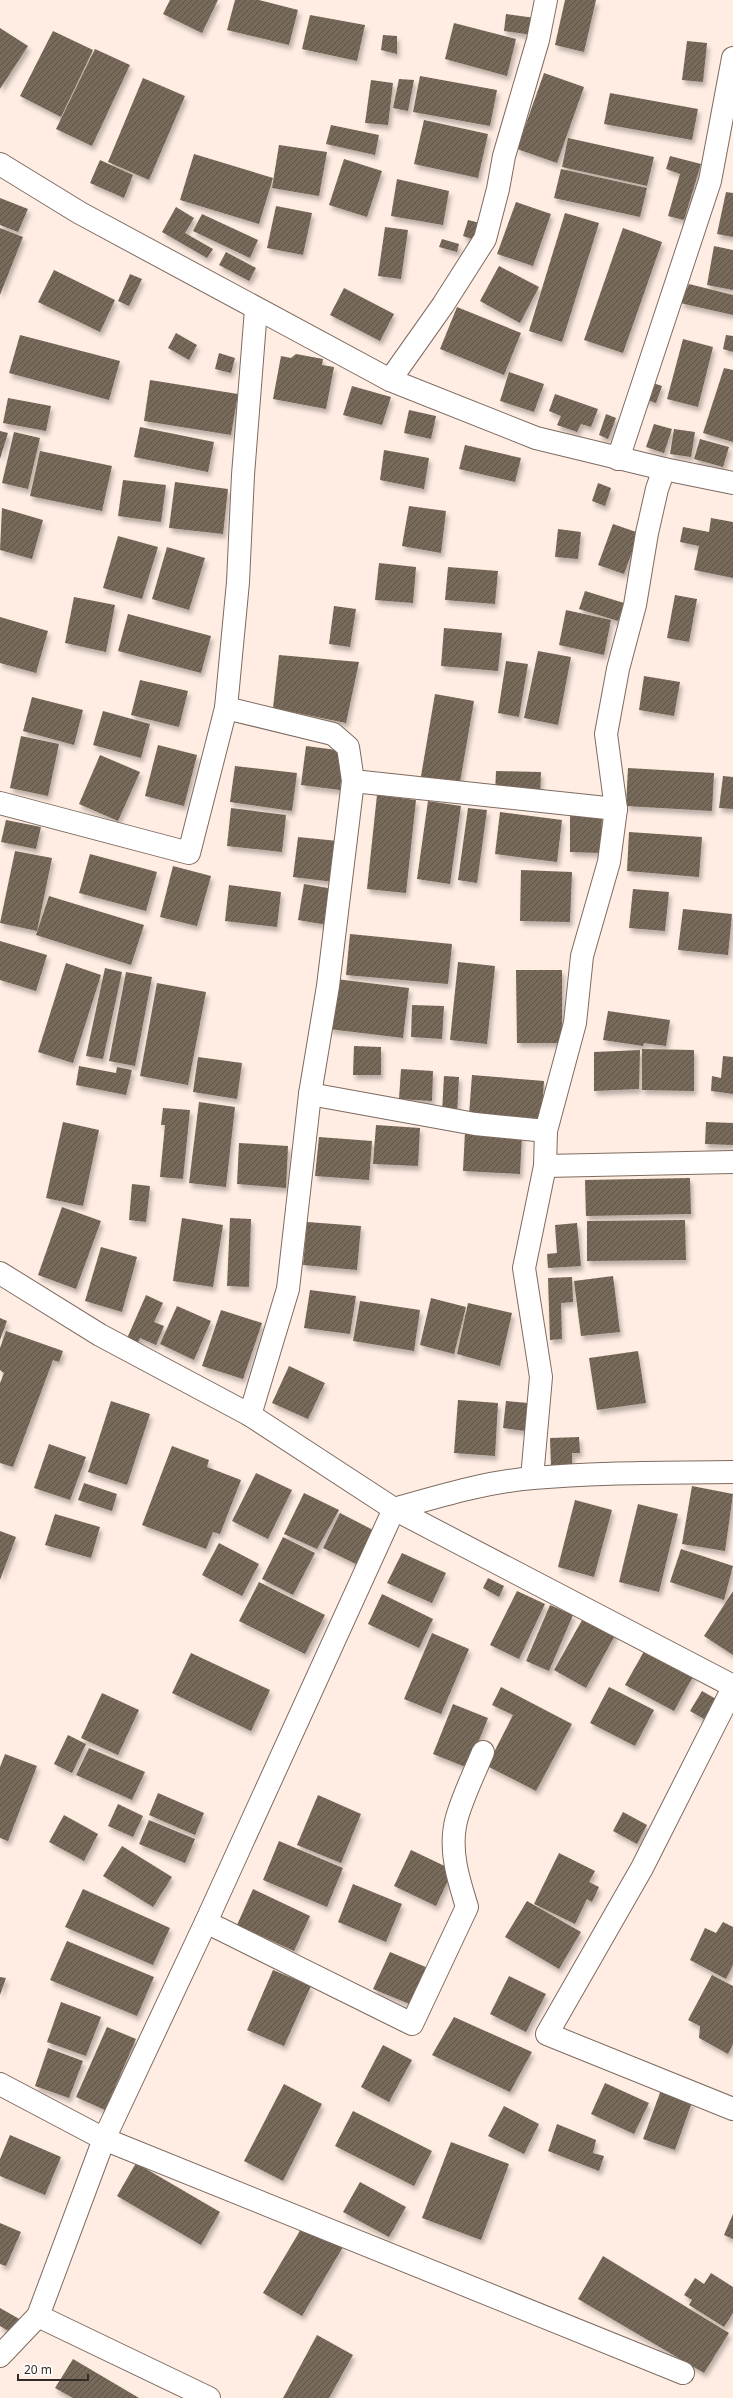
<svg xmlns="http://www.w3.org/2000/svg" width="733" height="2398" viewBox="0 0 733 2398" font-family="'Noto Sans',sans-serif">
<defs>
<pattern id="building-hatch" width="6" height="6" patternUnits="userSpaceOnUse"><rect width="6" height="6" fill="#786a5a"/><path d="M-1 1l2-2M0 6l6-6M5 7l2-2" fill="none" stroke="#5e5346"/></pattern>
<filter id="shadow"><feDropShadow dx="2.5" dy="4.5" stdDeviation="2" flood-color="#0004"/></filter>
</defs>
<rect width="100%" height="100%" fill="#ffede3"/>
<g fill="url(#building-hatch)" filter="url(#shadow)">
<path d="M170,0H218L202,33L163,14Z"/>
<path d="M235,0H259L298,10L289,45L227,30Z"/>
<path d="M565,0H596L584,52L555,45Z"/>
<path d="M506,14L535,18L533,35L504,31Z"/>
<path d="M310,15L365,25L357,61L302,49Z"/>
<path d="M454,23L516,39L507,76L445,59Z"/>
<path d="M0,28L28,46L0,89Z"/>
<path d="M53,31L93,50L61,117L20,96Z"/>
<path d="M383,35L397,36V54L381,50Z"/>
<path d="M687,41L707,43L703,82L682,80Z"/>
<path d="M95,49L130,65L92,146L56,129Z"/>
<path d="M544,73L584,87L557,163L517,149Z"/>
<path d="M420,76L497,90L490,126L413,112Z"/>
<path d="M143,78L185,96L149,180L108,162Z"/>
<path d="M399,79L414,80L408,111L393,108Z"/>
<path d="M371,80L393,83L388,125L365,123Z"/>
<path d="M610,93L698,109L692,140L604,124Z"/>
<path d="M424,120L488,134L478,178L414,164Z"/>
<path d="M331,125L379,135L375,155L326,144Z"/>
<path d="M568,138L654,157L647,186L562,167Z"/>
<path d="M279,145L327,152L319,196L272,188Z"/>
<path d="M194,154L273,178L259,224L180,200Z"/>
<path d="M670,156L701,164L684,220L668,216L680,174L666,169Z"/>
<path d="M344,159L382,171L367,217L329,205Z"/>
<path d="M100,160L133,175L124,198L90,183Z"/>
<path d="M561,169L647,188L640,217L554,198Z"/>
<path d="M397,179L449,191L443,225L391,216Z"/>
<path d="M726,192L733,193V237L717,234Z"/>
<path d="M0,198L28,209L18,232L0,225Z"/>
<path d="M516,202L551,214L533,266L497,254Z"/>
<path d="M276,206L312,213L303,255L267,248Z"/>
<path d="M176,207L194,218L185,233L213,249L207,258L162,232Z"/>
<path d="M565,213L599,223L562,342L529,331Z"/>
<path d="M202,214L258,240L250,258L193,231Z"/>
<path d="M468,220L480,223L475,240L463,236Z"/>
<path d="M385,227L408,230L401,279L378,276Z"/>
<path d="M0,228L23,237L0,295Z"/>
<path d="M623,228L662,242L623,353L584,340Z"/>
<path d="M442,239L459,244L457,252L439,247Z"/>
<path d="M714,246L733,250V290L707,285Z"/>
<path d="M226,252L256,268L249,281L219,265Z"/>
<path d="M499,266L539,287L520,323L480,301Z"/>
<path d="M54,270L115,300L100,332L38,302Z"/>
<path d="M130,274L142,279L129,306L118,301Z"/>
<path d="M689,284L733,295V315L680,303Z"/>
<path d="M344,288L394,314L380,341L330,315Z"/>
<path d="M457,307L521,333L504,375L440,349Z"/>
<path d="M176,333L197,345L189,360L168,348Z"/>
<path d="M20,335L120,361L109,400L9,373Z"/>
<path d="M726,335L733,336V352L723,349Z"/>
<path d="M683,339L713,347L698,407L667,399Z"/>
<path d="M219,353L235,358L231,373L215,369Z"/>
<path d="M296,354L323,359L322,365L334,367L326,409L273,399L281,356L291,358Z"/>
<path d="M724,368L733,370V442L703,433Z"/>
<path d="M509,372L544,384L534,412L500,401Z"/>
<path d="M150,380L238,394L231,435L144,421Z"/>
<path d="M650,382L662,386L656,403L644,399Z"/>
<path d="M352,386L391,397L382,425L343,415Z"/>
<path d="M555,394L598,409L591,427L581,424L577,432L557,425L561,416L549,411Z"/>
<path d="M8,398L51,406L46,431L3,423Z"/>
<path d="M409,410L436,416L431,439L404,433Z"/>
<path d="M606,414L616,418L608,439L599,435Z"/>
<path d="M654,424L672,429L664,453L646,447Z"/>
<path d="M140,427L214,442L208,472L134,457Z"/>
<path d="M674,429L695,432L691,457L670,454Z"/>
<path d="M0,431L8,433L0,459Z"/>
<path d="M14,432L40,438L28,489L2,483Z"/>
<path d="M700,439L729,447L723,467L694,459Z"/>
<path d="M465,445L521,458L515,482L459,469Z"/>
<path d="M384,450L429,458L424,489L380,480Z"/>
<path d="M40,451L112,466L102,511L30,496Z"/>
<path d="M123,480L166,485L161,522L118,516Z"/>
<path d="M175,482L228,489L223,534L169,528Z"/>
<path d="M598,483L611,488L605,506L592,501Z"/>
<path d="M409,506L446,511L441,553L402,546Z"/>
<path d="M2,508L43,520L32,559L0,550Z"/>
<path d="M711,518L733,522V578L694,570L699,546L680,542L683,527L709,532Z"/>
<path d="M613,524L639,533L624,574L598,565Z"/>
<path d="M558,529L581,532L578,559L555,557Z"/>
<path d="M118,536L158,547L142,599L103,588Z"/>
<path d="M167,547L205,558L189,610L152,599Z"/>
<path d="M379,563L416,567L413,603L375,600Z"/>
<path d="M448,567L498,571L495,604L445,600Z"/>
<path d="M585,591L624,603L618,621L579,609Z"/>
<path d="M675,595L697,599L689,642L667,638Z"/>
<path d="M74,597L115,605L106,652L65,643Z"/>
<path d="M334,606L356,609L350,647L329,644Z"/>
<path d="M566,610L611,620L604,655L559,645Z"/>
<path d="M128,614L211,636L201,673L118,651Z"/>
<path d="M0,617L48,631L36,673L0,663Z"/>
<path d="M444,628L502,633L498,671L441,666Z"/>
<path d="M538,651L571,657L558,725L524,718Z"/>
<path d="M279,655L359,662L346,723L273,708Z"/>
<path d="M506,661L528,664L519,717L498,713Z"/>
<path d="M644,676L680,682L674,716L639,710Z"/>
<path d="M140,680L188,691L179,727L131,715Z"/>
<path d="M435,694L474,701L459,788L420,782Z"/>
<path d="M32,697L83,710L74,745L23,731Z"/>
<path d="M103,711L150,724L141,758L93,745Z"/>
<path d="M21,736L59,744L48,796L10,788Z"/>
<path d="M158,745L197,755L184,806L145,796Z"/>
<path d="M306,746L344,751L340,790L301,785Z"/>
<path d="M100,755L140,772L118,821L79,804Z"/>
<path d="M235,766L297,773L292,811L230,802Z"/>
<path d="M628,768L714,773L712,811L626,806Z"/>
<path d="M496,771L541,772L540,796L495,795Z"/>
<path d="M723,776L733,777V809L719,808Z"/>
<path d="M377,795L416,800L406,893L367,889Z"/>
<path d="M428,801L461,806L450,884L417,879Z"/>
<path d="M231,808L286,815L282,852L227,846Z"/>
<path d="M468,808L487,810L477,883L458,880Z"/>
<path d="M500,812L562,820L557,862L495,854Z"/>
<path d="M570,813H602L601,853L570,852Z"/>
<path d="M6,820L41,827L36,849L1,842Z"/>
<path d="M629,832L702,837L699,877L627,871Z"/>
<path d="M298,837L338,841L334,882L293,877Z"/>
<path d="M15,851L52,858L37,931L0,923Z"/>
<path d="M90,854L157,872L146,911L79,893Z"/>
<path d="M173,866L211,876L197,926L160,917Z"/>
<path d="M521,870L572,872L570,922L520,921Z"/>
<path d="M304,884L334,889L328,925L298,920Z"/>
<path d="M229,885L281,892L277,927L225,921Z"/>
<path d="M633,889L669,892L665,931L629,928Z"/>
<path d="M49,896L144,925L131,965L36,935Z"/>
<path d="M683,909L732,914L728,955L678,950Z"/>
<path d="M350,934L452,944L448,984L346,975Z"/>
<path d="M0,941L47,955L36,991L0,980Z"/>
<path d="M458,962L495,966L487,1044L450,1040Z"/>
<path d="M66,963L101,975L73,1063L38,1052Z"/>
<path d="M105,968L122,972L103,1059L86,1056Z"/>
<path d="M516,970H562V1043H517Z"/>
<path d="M126,972L152,977L135,1066L109,1061Z"/>
<path d="M336,979L409,988L403,1038L329,1029Z"/>
<path d="M157,983L206,992L188,1085L140,1076Z"/>
<path d="M412,1005L444,1006L442,1039L411,1037Z"/>
<path d="M608,1011L670,1020L666,1046L644,1043L643,1046L603,1040Z"/>
<path d="M354,1046L381,1047V1075H353Z"/>
<path d="M642,1049L694,1050V1091L642,1090Z"/>
<path d="M640,1050L639,1089L594,1091V1052Z"/>
<path d="M723,1056L733,1057V1094L711,1091L712,1076L721,1078Z"/>
<path d="M198,1057L242,1063L237,1099L193,1092Z"/>
<path d="M79,1066L116,1073L117,1067L132,1070L126,1095L76,1085Z"/>
<path d="M401,1069L433,1071L432,1101L399,1099Z"/>
<path d="M472,1075L544,1081L541,1121L469,1115Z"/>
<path d="M444,1076L459,1077L457,1114L442,1113Z"/>
<path d="M199,1102L235,1107L226,1187L189,1183Z"/>
<path d="M163,1108L190,1110L183,1179L160,1177L165,1125H161Z"/>
<path d="M63,1122L99,1130L83,1206L46,1198Z"/>
<path d="M706,1122L733,1123V1145L705,1144Z"/>
<path d="M376,1125L420,1128L418,1166L373,1164Z"/>
<path d="M465,1132L522,1135L520,1174L463,1171Z"/>
<path d="M319,1137L372,1141L369,1180L315,1176Z"/>
<path d="M239,1143L288,1146L286,1188L237,1184Z"/>
<path d="M690,1178L691,1214L586,1216L585,1180Z"/>
<path d="M132,1184L150,1186L146,1222L129,1220Z"/>
<path d="M62,1207L101,1221L76,1289L38,1275Z"/>
<path d="M182,1218L223,1225L213,1287L173,1281Z"/>
<path d="M230,1218L251,1219L249,1287L227,1286Z"/>
<path d="M685,1220L686,1260L587,1261V1221Z"/>
<path d="M307,1222L361,1226L357,1270L303,1265Z"/>
<path d="M577,1223L581,1266L548,1268L547,1254L557,1253L555,1225Z"/>
<path d="M101,1247L137,1257L122,1312L85,1301Z"/>
<path d="M613,1276L620,1332L581,1336L574,1281Z"/>
<path d="M572,1277L573,1302L561,1303L562,1339L550,1340L548,1278Z"/>
<path d="M310,1290L356,1296L350,1334L304,1328Z"/>
<path d="M146,1295L163,1303L154,1322L164,1326L156,1345L140,1338L136,1347L125,1343Z"/>
<path d="M431,1298L466,1307L454,1354L420,1345Z"/>
<path d="M360,1301L420,1310L414,1351L353,1341Z"/>
<path d="M468,1303L512,1313L500,1366L457,1354Z"/>
<path d="M177,1306L211,1321L194,1360L160,1344Z"/>
<path d="M221,1310L262,1323L243,1379L202,1366Z"/>
<path d="M0,1318L7,1321L0,1340Z"/>
<path d="M6,1331L63,1351L59,1362L53,1360L13,1467L0,1463V1383L4,1373L0,1370V1348Z"/>
<path d="M638,1351L646,1403L597,1410L589,1358Z"/>
<path d="M289,1366L325,1383L308,1419L272,1403Z"/>
<path d="M458,1400L498,1403L495,1456L454,1453Z"/>
<path d="M111,1401L150,1414L127,1485L88,1472Z"/>
<path d="M506,1401L528,1403L525,1431L503,1428Z"/>
<path d="M579,1437L580,1453H572V1467H551L550,1438Z"/>
<path d="M49,1444L86,1457L70,1500L34,1488Z"/>
<path d="M172,1446L209,1460L207,1467L241,1480L220,1534L213,1532L206,1549L142,1525Z"/>
<path d="M256,1473L292,1490L268,1539L232,1521Z"/>
<path d="M84,1483L117,1494L112,1511L78,1500Z"/>
<path d="M692,1486L733,1494L725,1551L682,1544Z"/>
<path d="M304,1493L339,1510L317,1549L284,1534Z"/>
<path d="M575,1500L612,1510L594,1577L558,1567Z"/>
<path d="M638,1504L678,1514L659,1592L619,1582Z"/>
<path d="M340,1513L375,1531L358,1565L323,1548Z"/>
<path d="M55,1514L100,1527L91,1558L45,1545Z"/>
<path d="M0,1531L16,1537L0,1580Z"/>
<path d="M283,1537L315,1553L293,1595L262,1579Z"/>
<path d="M219,1543L259,1564L242,1596L202,1575Z"/>
<path d="M681,1549L733,1566L724,1600L670,1582Z"/>
<path d="M402,1553L446,1573L432,1603L387,1583Z"/>
<path d="M488,1578L504,1586L499,1597L483,1588Z"/>
<path d="M259,1582L325,1615L305,1654L239,1621Z"/>
<path d="M517,1591L545,1604L519,1659L490,1645Z"/>
<path d="M733,1591V1655L704,1636Z"/>
<path d="M382,1594L433,1619L419,1648L368,1624Z"/>
<path d="M550,1605L573,1615L549,1671L526,1661Z"/>
<path d="M586,1613L618,1630L586,1688L554,1670Z"/>
<path d="M432,1633L469,1649L441,1714L404,1699Z"/>
<path d="M647,1646L695,1673L674,1711L625,1685Z"/>
<path d="M191,1653L270,1690L251,1731L172,1693Z"/>
<path d="M501,1687L572,1724L536,1791L487,1766L513,1715L492,1705Z"/>
<path d="M609,1687L654,1710L635,1746L590,1723Z"/>
<path d="M702,1691L716,1699L704,1719L690,1711Z"/>
<path d="M102,1693L139,1710L118,1755L81,1738Z"/>
<path d="M453,1704L488,1718L468,1768L433,1754Z"/>
<path d="M68,1735L86,1744L72,1773L54,1764Z"/>
<path d="M89,1748L145,1772L132,1800L76,1775Z"/>
<path d="M5,1754L37,1766L8,1841L0,1838V1767Z"/>
<path d="M158,1793L204,1813L195,1835L149,1815Z"/>
<path d="M318,1795L361,1814L341,1863L297,1845Z"/>
<path d="M118,1804L143,1816L133,1837L108,1826Z"/>
<path d="M623,1812L647,1825L637,1844L613,1831Z"/>
<path d="M64,1815L98,1834L84,1861L49,1842Z"/>
<path d="M149,1820L195,1839L185,1863L139,1844Z"/>
<path d="M279,1841L343,1868L327,1907L263,1880Z"/>
<path d="M122,1846L172,1877L153,1907L103,1876Z"/>
<path d="M411,1850L453,1870L436,1906L394,1886Z"/>
<path d="M559,1853L595,1871L589,1882L599,1887L592,1902L587,1899L575,1924L534,1904Z"/>
<path d="M353,1884L402,1904L386,1942L338,1922Z"/>
<path d="M83,1889L170,1928L153,1965L65,1927Z"/>
<path d="M253,1889L310,1916L294,1951L237,1925Z"/>
<path d="M527,1901L581,1932L559,1969L505,1937Z"/>
<path d="M723,1922L733,1927V1965L726,1979L690,1960L705,1928L716,1933Z"/>
<path d="M67,1941L154,1977L137,2016L50,1980Z"/>
<path d="M390,1952L428,1968L412,2005L373,1989Z"/>
<path d="M273,1970L311,1986L284,2046L247,2030Z"/>
<path d="M712,1975L733,1986V2044L728,2054L699,2038L700,2026L688,2020Z"/>
<path d="M509,1976L546,1994L526,2032L490,2014Z"/>
<path d="M0,1977L6,1978L0,1995Z"/>
<path d="M61,2002L101,2017L86,2056L47,2042Z"/>
<path d="M454,2017L532,2052L510,2092L432,2055Z"/>
<path d="M107,2027L136,2039L105,2110L76,2097Z"/>
<path d="M383,2045L412,2060L389,2102L361,2087Z"/>
<path d="M48,2048L83,2061L69,2098L35,2086Z"/>
<path d="M605,2083L649,2103L634,2134L591,2114Z"/>
<path d="M284,2084L322,2104L283,2181L244,2161Z"/>
<path d="M661,2090L692,2102L675,2150L643,2139Z"/>
<path d="M504,2106L539,2124L524,2154L488,2136Z"/>
<path d="M353,2111L432,2151L414,2186L335,2146Z"/>
<path d="M557,2124L596,2140L593,2153L604,2156L599,2171L548,2151Z"/>
<path d="M10,2135L61,2157L45,2195L0,2176V2159Z"/>
<path d="M451,2142L509,2164L481,2240L422,2218Z"/>
<path d="M136,2163L220,2212L201,2245L117,2196Z"/>
<path d="M360,2182L406,2207L389,2237L343,2212Z"/>
<path d="M733,2214V2239L724,2235Z"/>
<path d="M0,2223L21,2232L6,2266L0,2264Z"/>
<path d="M304,2224L343,2247L302,2316L263,2293Z"/>
<path d="M603,2256L729,2333L704,2373L578,2299Z"/>
<path d="M711,2273L733,2287V2313L724,2327L689,2305L692,2300L684,2295L695,2278L704,2284Z"/>
<path d="M0,2308L21,2320L12,2333L0,2326Z"/>
<path d="M317,2335L353,2355L329,2398H283Z"/>
<path d="M73,2359L139,2398H73L55,2388Z"/>
</g>
<g fill="none" stroke-linecap="round" stroke-linejoin="round">
<defs>
<g id="minor">
<path d="M0,164L80,213L390,380L536,438L664,469L733,483"/>
<path d="M390,380L443,305L485,239L498,189L504,156L538,40L546,0"/>
<path d="M618,459L710,181L733,58"/>
<path d="M226,708L333,734L348,747L353,781L616,809"/>
<path d="M0,803L189,853L226,708L238,582L243,475L256,309"/>
<path d="M310,1094L475,1124L546,1131"/>
<path d="M545,1166L733,1162"/>
<path d="M0,1273L100,1335L250,1415L394,1509L733,1686"/>
<path d="M250,1415L288,1289L310,1094L328,986L353,781"/>
<path d="M532,1478L541,1377L524,1268L545,1166L546,1131L575,1023L582,956L609,862L616,809L606,734L618,669L635,605L647,533L657,489L664,469"/>
<path d="M733,1688L642,1868L547,2034L733,2109"/>
<path d="M206,1922L412,2024L467,1907C459,1881 450,1854 455,1826C458,1806 475,1772 483,1752"/>
<path d="M0,2084L104,2139L683,2373"/>
<path d="M38,2316L209,2398"/>
<path d="M0,2356L38,2316L104,2139L206,1922L394,1509C440,1496 486,1482 533,1478C599,1472 666,1473 733,1472"/>
</g>
</defs>
<use href="#minor" stroke="#7e6b60" stroke-width="24"/>
<use href="#minor" stroke="#fff" stroke-width="22"/>
</g>
<path d="M18 2374v6h70v-6" fill="none" stroke="#332b26" stroke-width="2"/>
<text x="24" y="2374" font-size="12" fill="#332b26" stroke="#fefefe" stroke-width="3" paint-order="stroke">20 m</text>
</svg>
